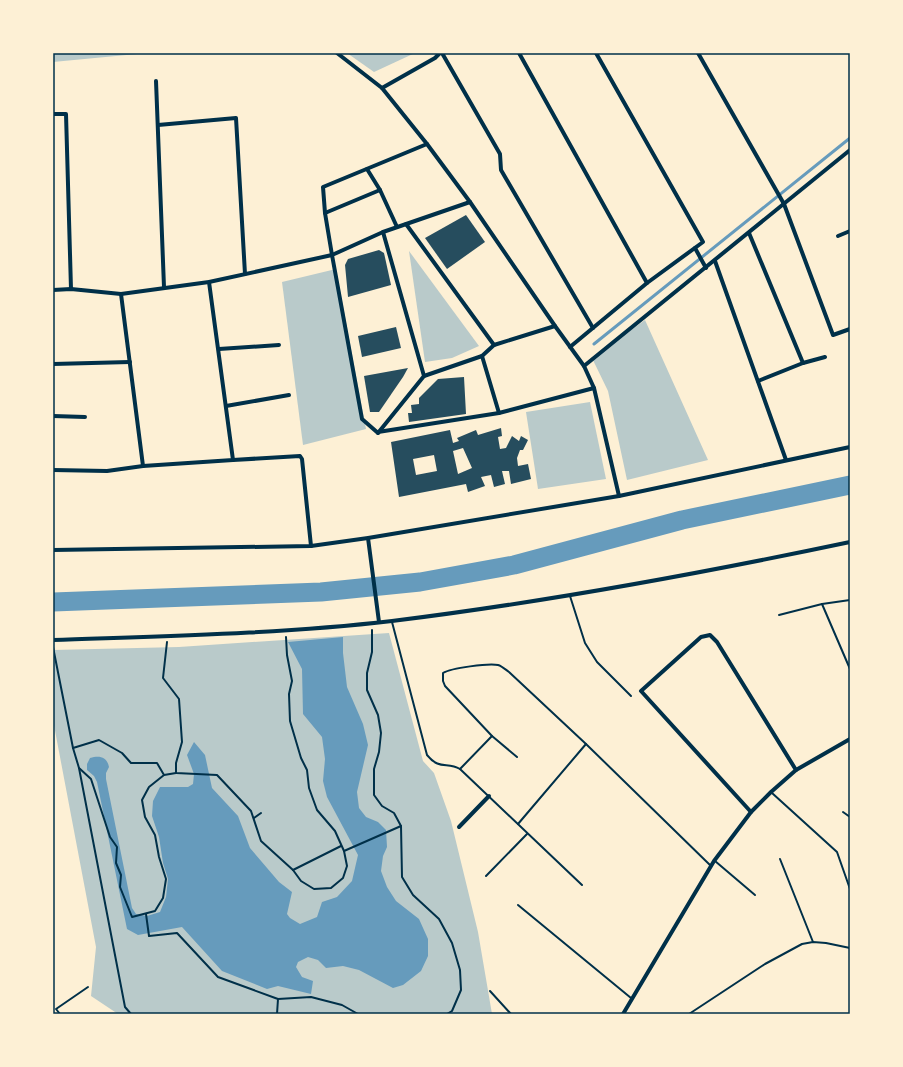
<svg xmlns="http://www.w3.org/2000/svg" width="903" height="1067" viewBox="0 0 903 1067" font-family="Merriweather,serif">
<rect width="100%" height="100%" fill="#fdf0d5"/>
<g fill="#b9caca">
<path d="M53,53H137V54L53,62Z"/>
<path d="M347,53H415L374,72Z"/>
<path d="M409,251L479,346L452,358L425,362Z"/>
<path d="M336,269L366,429L303,445L282,282Z"/>
<path d="M645,320L708,460L627,480L608,391L592,358Z"/>
<path d="M590,402L606,479L538,489L526,412Z"/>
<path d="M389,633L423,761L434,773L451,821L478,932L492,1014H118L91,996L96,947L53,720V650L179,647Z"/>
</g>
<path fill="#669bbc" d="M343,637V653L347,687L363,724L368,745L357,792L359,808L366,817L378,822L386,830L387,847L383,856L381,871L387,887L396,901L419,919L428,939V956L421,971L403,985L393,988L359,970L343,966L326,968L318,960L308,957L298,962L296,967L302,977L313,981L311,994L278,986L267,989L222,971L182,927L138,935L127,929L97,782L94,776L87,770V764L90,758C100,755 107,757 109,767L106,773V779L132,908L136,914L147,916L160,912L166,897L168,879L163,863L159,837L152,816L153,801L160,787H188L193,784L194,774L187,755L194,742L205,755L212,788L238,816L250,848L279,882L292,892L287,914L290,918L300,924L317,917L322,902L337,897L352,881L358,855L327,797L323,781L325,759L322,737L303,714L302,669L288,642Z"/>
<g fill="none" stroke-linecap="round" stroke-linejoin="round">
<path stroke="#669bbc" stroke-width="3" d="M594,344L850,138"/>
<path stroke="#669bbc" stroke-width="19" d="M53,602L321,592L420,582L514,565L682,520L850,485"/>
</g>
<g fill="#264d5e" fill-rule="evenodd">
<path d="M466,215L485,242L447,269L425,238Z"/>
<path d="M379,250L384,253L391,285L348,297L345,265L348,259Z"/>
<path d="M396,327L401,348L362,357L358,336Z"/>
<path d="M408,368L403,377L379,412H370L364,376Z"/>
<path d="M464,377L466,414L409,422L408,413H412L411,405L419,404V398L438,379Z"/>
<path d="M501,428L502,436L498,437L500,449L506,448L512,436L519,441L521,436L528,440L523,450H520L517,458L518,466L528,464L531,479L511,484L509,471H502L505,484L494,487L491,475L481,477L485,486L468,492L466,484L399,497L391,442L450,430L453,443L459,441L457,438L476,430L478,435ZM463,448L472,468L458,474L453,451ZM434,455L437,471L416,475L413,459Z"/>
</g>
<g fill="none" stroke-linecap="round" stroke-linejoin="round">
<g stroke="#003049" stroke-width="2">
<path d="M372,630V652L367,673V690L378,715L381,733L379,752L374,769V795L382,806L394,813L401,826L402,877L413,895L439,919L452,943L460,970L461,990L452,1011L447,1014"/>
<path d="M167,642L163,678L179,699L182,742L176,763V773L217,775L251,811L261,841L293,870L301,881L314,889L331,888L343,878L347,866L344,851L335,831L317,810L309,788L307,770L301,758L290,721L289,694L292,681L287,655L286,637"/>
<path d="M53,647L73,748L79,768L125,1007L131,1014"/>
<path d="M73,748L99,740L122,753L131,763H157L164,775L149,787L142,800L145,817L155,835L159,857L166,879L163,898L155,911L132,917L120,887L121,875L116,863L117,847L110,837L91,779L79,768"/>
<path d="M164,775L176,773"/>
<path d="M254,818L261,813"/>
<path d="M344,851L401,826"/>
<path d="M293,870L341,846"/>
<path d="M146,914L149,936L177,933L218,977L278,999"/>
<path d="M277,1014L278,999L311,997L342,1005L358,1014"/>
</g>
<g stroke="#003049" stroke-width="2">
<path d="M570,596L585,643L597,662L631,696"/>
<path d="M822,604L850,669"/>
<path d="M779,615L822,604L850,600"/>
<path d="M392,622L427,755C440,771 447,761 460,769L582,885"/>
<path d="M517,757L492,736L445,686L443,681V673C451,668 489,663 498,665C502,666 506,670 509,672L586,744L711,866"/>
<path d="M460,769L492,736"/>
<path d="M772,793L837,852L850,889"/>
<path d="M843,812L850,817"/>
<path d="M518,824L586,744"/>
<path d="M780,859L813,942"/>
<path d="M715,861L755,895"/>
<path d="M486,876L527,834"/>
<path d="M518,905L631,998"/>
<path d="M490,991L511,1014"/>
<path d="M60,1014L56,1009L88,987"/>
<path d="M689,1014L765,964L802,944L813,942L826,943L850,948"/>
</g>
<g stroke="#003049" stroke-width="4">
<path d="M337,53L382,88L427,144L470,202L555,326L584,366L594,388L619,496"/>
<path d="M442,53L500,154L501,170L593,328"/>
<path d="M519,53L647,283"/>
<path d="M698,53L784,204L833,335L850,329"/>
<path d="M156,81L164,287"/>
<path d="M382,88L435,58L440,53"/>
<path d="M53,114H66L71,289"/>
<path d="M158,125L236,118L245,274"/>
<path d="M367,169L380,190L397,227"/>
<path d="M325,213L380,190"/>
<path d="M406,224L494,345L555,326"/>
<path d="M749,233L803,363"/>
<path d="M838,236L850,231"/>
<path d="M695,248L706,268"/>
<path d="M715,261L786,460"/>
<path d="M53,290L71,289L121,294L209,282L332,255L383,232L470,202"/>
<path d="M121,294L143,466"/>
<path d="M570,347L647,283L703,242L596,53"/>
<path d="M219,349L279,345"/>
<path d="M482,356L494,345"/>
<path d="M53,364L130,362"/>
<path d="M584,366L850,150"/>
<path d="M424,376L482,356L499,413"/>
<path d="M758,381L803,363L825,357"/>
<path d="M226,406L289,395"/>
<path d="M53,416L85,417"/>
<path d="M378,432L499,413L594,388"/>
<path d="M378,433L362,419L332,255L325,213L323,187L427,144"/>
<path d="M378,433L424,376L383,232"/>
<path d="M233,460L300,456L302,459L311,546"/>
<path d="M53,470L107,471L143,466L233,460L209,282"/>
<path d="M368,538L379,622"/>
<path d="M53,550L311,546L368,538L619,496L850,447"/>
<path d="M53,640C166,636 280,634 392,621C546,602 698,574 850,542"/>
<path d="M751,812L641,691L701,637L710,635L717,642L796,770"/>
<path d="M459,827L489,796"/>
<path d="M623,1014L714,861L751,812L771,792L796,770L850,739"/>
</g>
</g>
<rect width="903" height="1067" fill="none" stroke="#fdf0d5" stroke-width="108"/>
<rect x="54" y="54" width="795" height="959" fill="none" stroke="#003049" stroke-width="1.5"/>
</svg>
